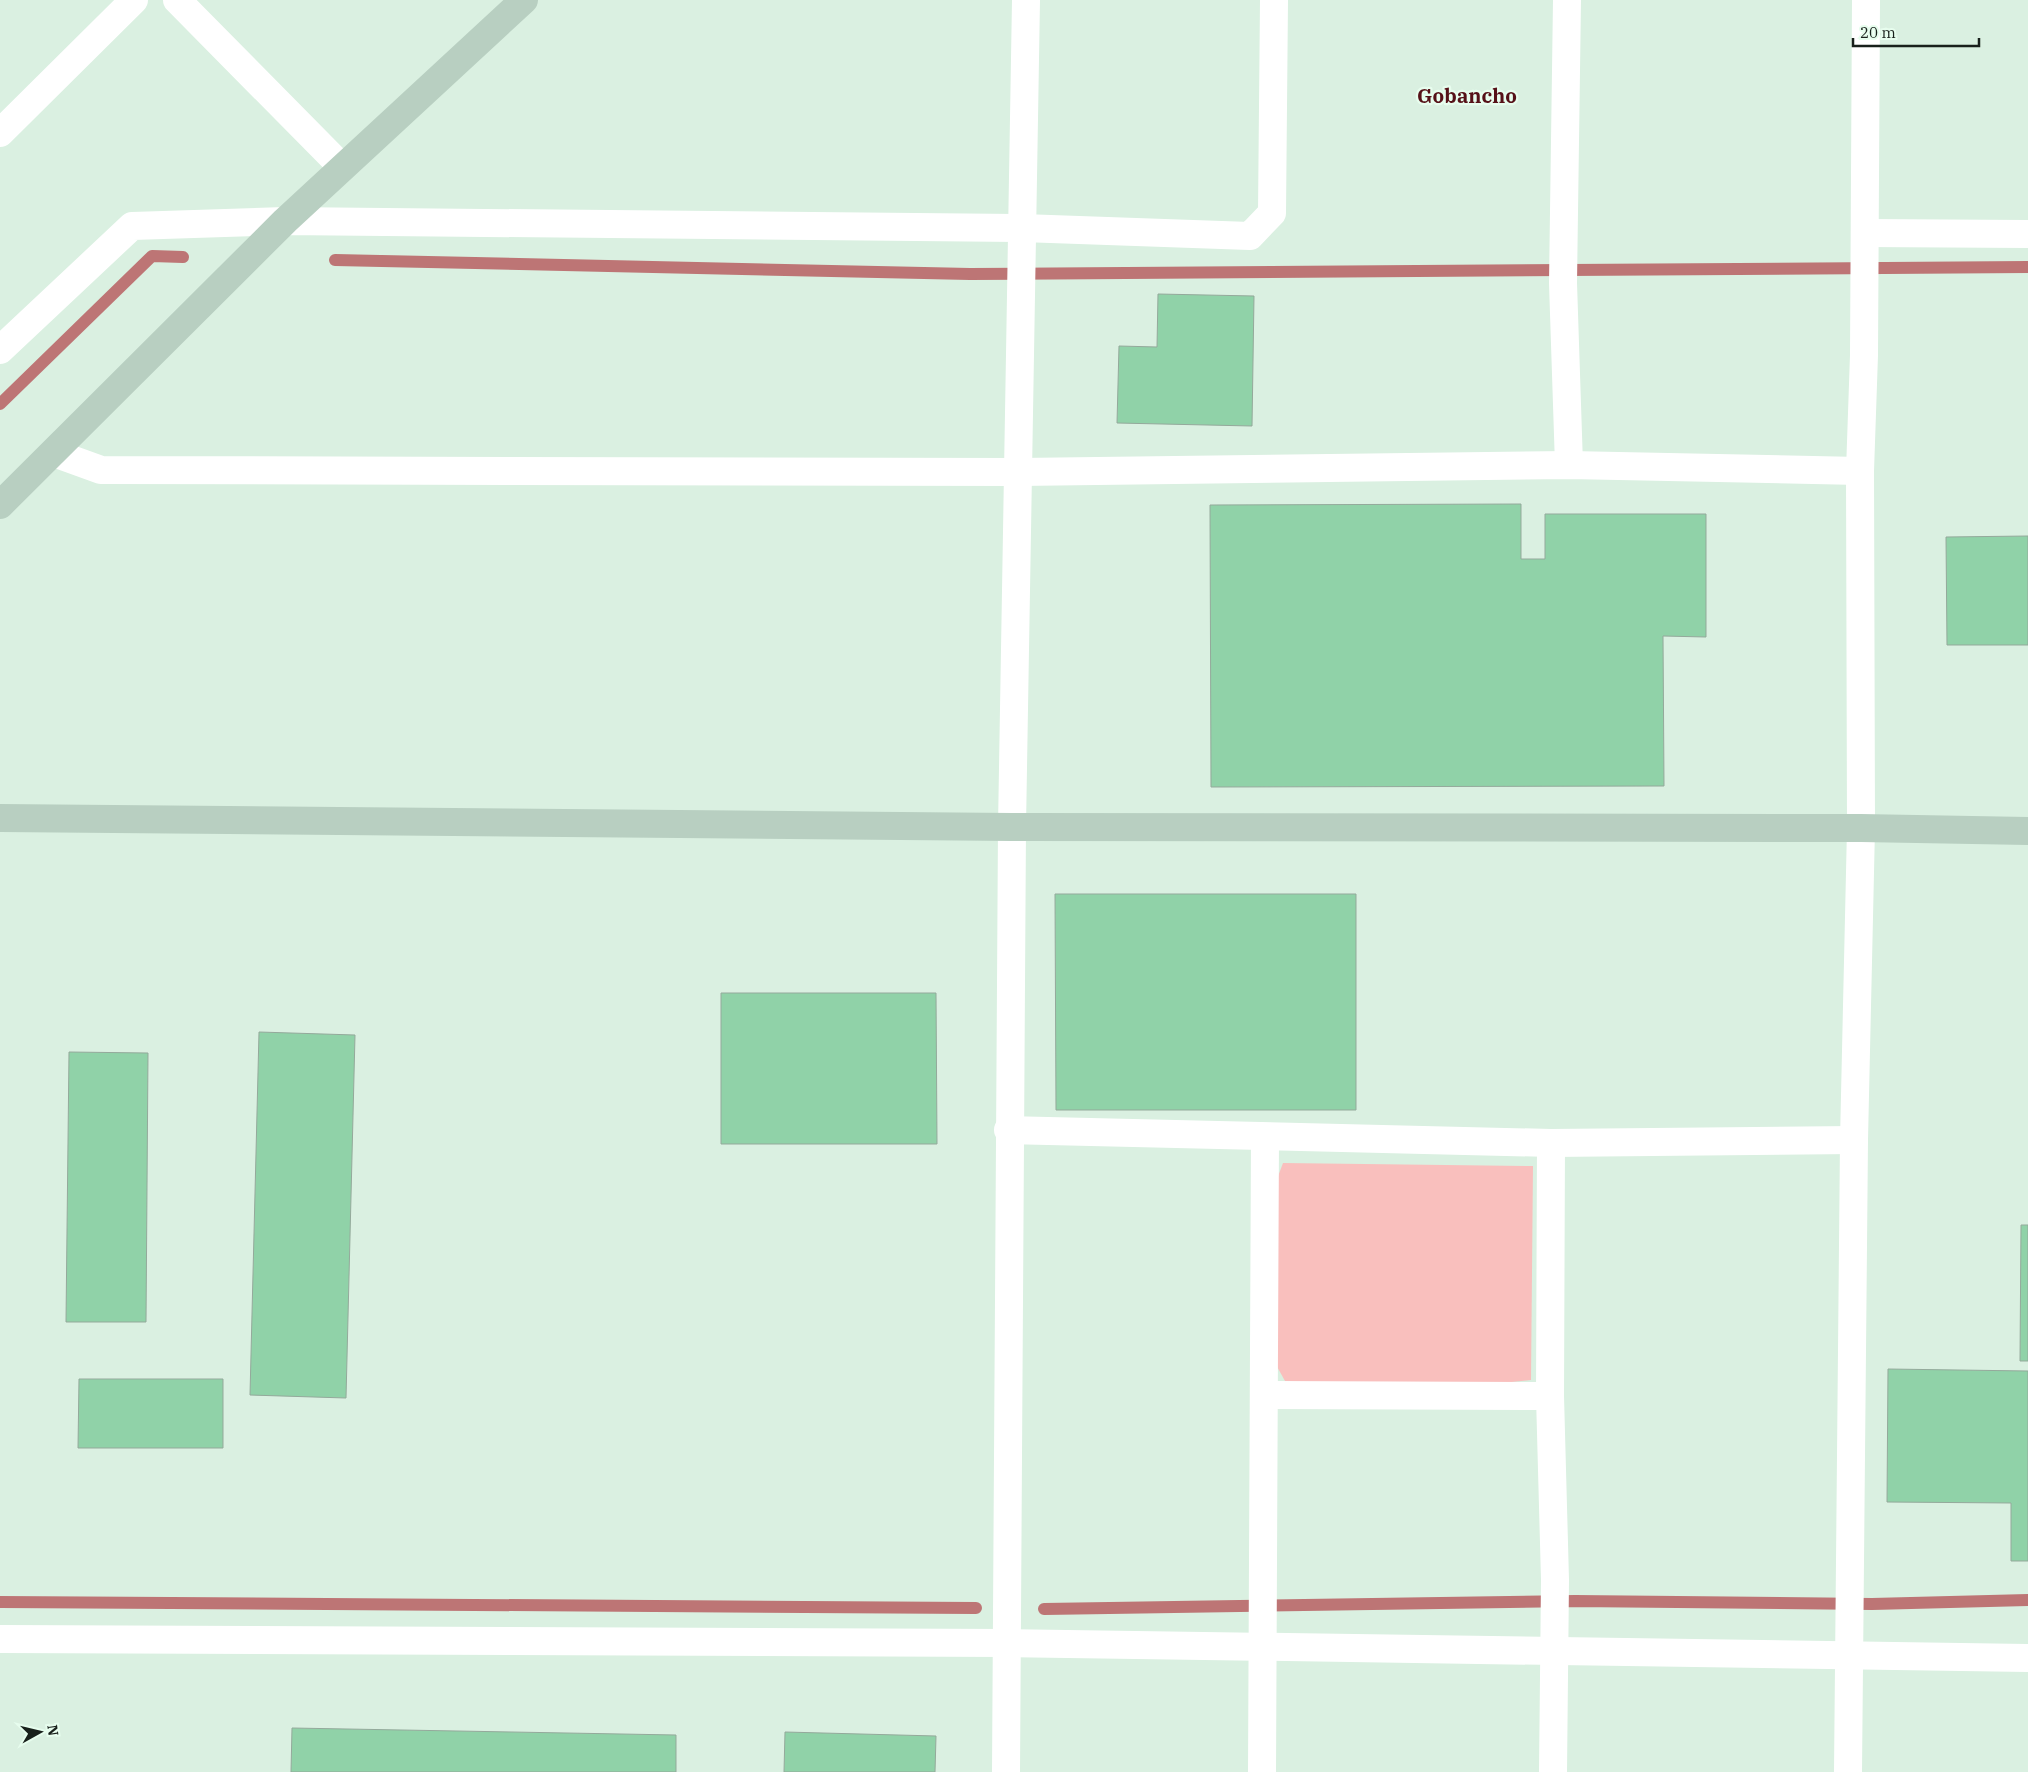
<svg xmlns="http://www.w3.org/2000/svg" width="2028" height="1772" viewBox="0 0 2028 1772" font-family="'IBM Plex Serif',serif">
<rect width="100%" height="100%" fill="#daf0e1"/>
<path fill="#f9bfbd" d="M1283,1163L1533,1166L1531,1380L1407,1393L1285,1381L1275,1363L1277,1179Z"/>
<g fill="none" stroke-linecap="round" stroke-linejoin="round">
<g stroke="#bd7575" stroke-width="12">
<path d="M335,260L970,274L2028,267"/>
<path d="M0,404L152,256L183,257"/>
<path d="M0,1602L976,1608"/>
<path d="M1044,1609L1575,1601L1872,1604L2028,1600"/>
</g>
</g>
<g fill="#90d2a8" stroke="#94a99b">
<path d="M1158,294L1254,296L1252,426L1117,423L1119,346L1157,347Z"/>
<path d="M1521,504V559H1545V514H1706V637L1663,636L1664,786L1211,787L1210,505Z"/>
<path d="M2028,536V645H1947L1946,537Z"/>
<path d="M1055,894H1356V1110H1056Z"/>
<path d="M721,993H936L937,1144H721Z"/>
<path d="M259,1032L355,1035L346,1398L250,1395Z"/>
<path d="M69,1052L148,1053L146,1322H66Z"/>
<path d="M2021,1225H2028V1361H2020Z"/>
<path d="M1888,1369L2028,1371V1561H2011V1503L1887,1502Z"/>
<path d="M79,1379H223V1448H78Z"/>
<path d="M292,1728L676,1735V1772H291Z"/>
<path d="M785,1732L936,1736L935,1772H784Z"/>
</g>
<g fill="none" stroke-linecap="round" stroke-linejoin="round">
<g stroke="#fff" stroke-width="28">
<path d="M177,0L342,167"/>
<path d="M1567,0L1563,283L1569,465"/>
<path d="M0,133L134,0"/>
<path d="M1866,233L2028,234"/>
<path d="M0,350L132,226L285,221L1022,228L1250,236L1272,213L1274,0"/>
<path d="M54,453L101,470L1019,472L1569,465L1860,471"/>
<path d="M1008,1130L1551,1143L1854,1140"/>
<path d="M1551,1143L1550,1396L1555,1580L1553,1772"/>
<path d="M1265,1395L1550,1396"/>
<path d="M0,1639L1007,1643L2028,1658"/>
<path d="M1006,1772L1012,827L1026,0"/>
<path d="M1262,1772L1265,1137"/>
<path d="M1848,1772L1854,1140L1861,828L1860,471L1864,355L1866,0"/>
</g>
<g stroke="#b8cfc1" stroke-width="28">
<path d="M0,505L285,221L524,0"/>
<path d="M0,818L1012,827L1861,828L2028,831"/>
</g>
</g>
<g text-anchor="middle" dominant-baseline="central" stroke-width="4.5" stroke-linejoin="round" paint-order="stroke">
<g font-size="20" font-weight="bold" fill="#561118" stroke="#e7fdee">
<text x="1467" y="95">Gobancho</text>
</g>
</g>
<g transform="translate(40 1732) rotate(82)" stroke="#e7fdee" stroke-width="4" paint-order="stroke">
<path d="M0-4L9 19L0 12L-9 19Z" fill="#18201b"/>
<text y="-8" font-size="14" font-weight="bold" text-anchor="middle" fill="#18201b">N</text>
</g>
<path d="M1853 38v8h126v-8" fill="none" stroke="#18201b" stroke-width="2.5"/>
<text x="1860" y="38" font-size="15" fill="#18201b" stroke="#e7fdee" stroke-width="4" paint-order="stroke">20 m</text>
</svg>
